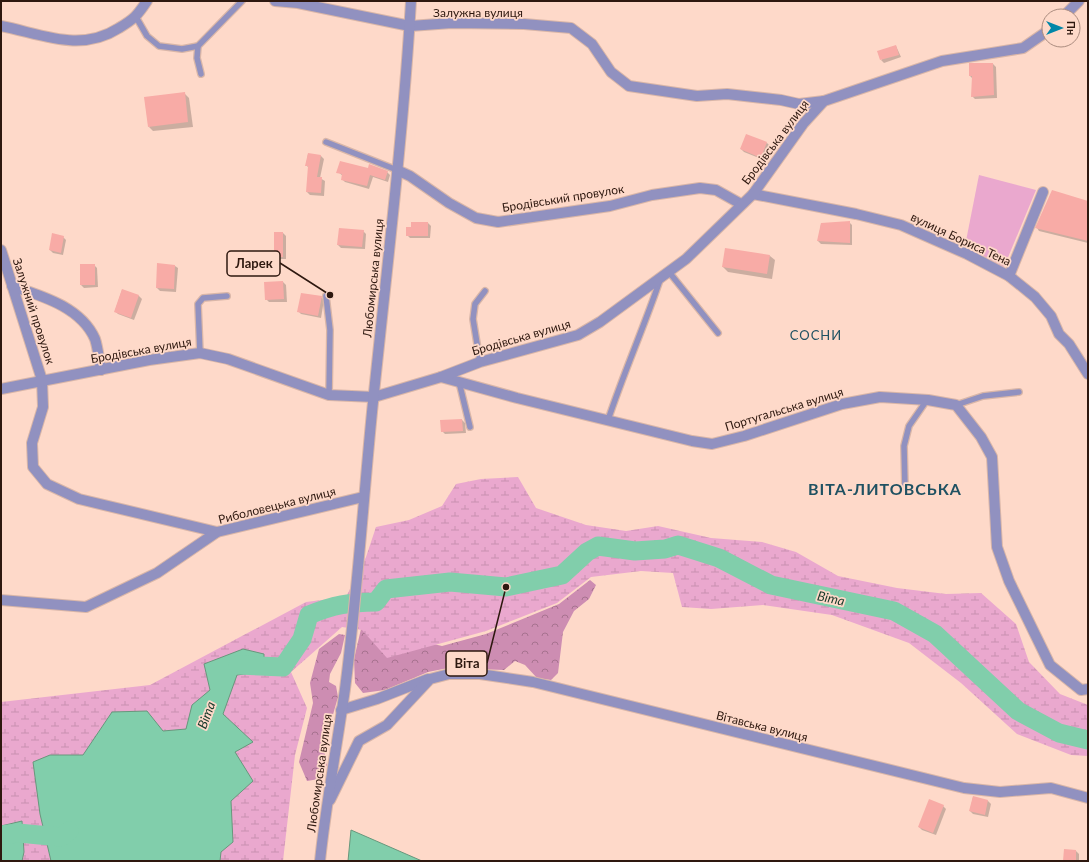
<svg xmlns="http://www.w3.org/2000/svg" width="1089" height="862" viewBox="0 0 1089 862" font-family="Lato,sans-serif">
<defs>
<pattern id="forest-crowns" width="20" height="18" patternUnits="userSpaceOnUse"><rect width="20" height="18" fill="#cd8db2"/><path d="M2 6a3 3 0 1 1 6 0M12 15a3 3 0 1 1 6 0" fill="none" stroke="#a7728f"/></pattern>
<pattern id="wetland-marsh" width="20" height="14" patternUnits="userSpaceOnUse"><rect width="20" height="14" fill="#eaa8ce"/><path d="M1 5h8M5 5V1M11 12h8M15 12V8" fill="none" stroke="#c990b0"/></pattern>
</defs>
<rect width="100%" height="100%" fill="#fed9c9"/>
<path fill="#eaa8ce" d="M979,175L1036,190L1004,267L965,246Z"/>
<g fill="url(#forest-crowns)">
<path d="M590,580L596,585L589,599L574,611L563,632L558,673L551,680L537,678L525,665L515,661L504,670L448,668L428,672L385,690L363,693L355,683L354,659L364,616L421,641L442,646L486,634L559,604Z"/>
<path d="M339,634L345,635L341,653L330,674L329,682L336,686L338,697L330,725L321,734L327,765L319,779L307,781L299,762L313,703L310,683L319,649Z"/>
</g>
<path fill="url(#wetland-marsh)" d="M518,477L536,508L586,525L626,531L658,526L711,538L762,542L796,552L838,576L897,588L946,594L981,593L1016,624L1029,662L1060,694L1088,705V756L1071,755L1017,734L961,683L909,643L832,615L763,605L711,609L682,607L673,573L641,571L591,577L557,603L486,631L387,658L362,630L342,627L291,672L307,708L295,755L283,861H1V702L150,685L306,602L346,597L366,557L376,527L409,520L442,506L456,484L481,479Z"/>
<g fill="#81ceab" stroke="#68977c">
<path d="M243,649L264,654V671L237,675L223,714L253,742L235,752L253,781L231,801L233,842L221,852L220,861H51L40,814L33,762L50,755H83L112,712L147,711L163,731L186,729L192,705L210,690L204,664Z"/>
<path d="M22,821L24,852L22,861H1V826Z"/>
<path d="M351,830L422,861H348Z"/>
</g>
<g fill="#0003">
<path d="M896,46L901,57L884,63L881,60Z"/>
<path d="M993,64L996,67L997,98L975,99L972,96V78L970,76Z"/>
<path d="M184,93L189,98L193,127L153,131L149,127Z"/>
<path d="M767,143L770,146L764,160L744,152L741,149Z"/>
<path d="M308,154L321,156L324,159L320,178L325,181L324,196L310,195L307,192L309,168L306,165Z"/>
<path d="M368,169L387,172L390,175L388,182L373,177L369,189L345,182L342,179L343,176L338,172Z"/>
<path d="M1088,202V243L1039,231L1037,228Z"/>
<path d="M849,222L852,225V245L821,244L818,241L821,224Z"/>
<path d="M428,223L431,226L430,238H410L407,235Z"/>
<path d="M363,231L366,234L365,249L341,248L338,245Z"/>
<path d="M283,233L286,236V259H278L275,256Z"/>
<path d="M63,237L66,240L63,255L53,253L50,250Z"/>
<path d="M770,256L775,260L772,279L728,272L723,267Z"/>
<path d="M94,265L97,268L98,287L84,288L81,285Z"/>
<path d="M175,266L178,268L176,292L160,291L157,288Z"/>
<path d="M283,282L286,285L287,302H269L266,299L265,283Z"/>
<path d="M122,290L139,296L142,299L134,320L118,314L115,311Z"/>
<path d="M321,297L324,300L321,318L301,314L298,311Z"/>
<path d="M462,420L465,423L466,433L445,434L442,431Z"/>
<path d="M973,797L988,801L991,804L988,817L973,814L970,811Z"/>
<path d="M943,806L946,809L936,835L922,830L919,827Z"/>
<path d="M1065,850L1076,851L1079,854V861H1064Z"/>
</g>
<g fill="none" stroke-linecap="round" stroke-linejoin="round">
<g stroke="#81ceab" stroke-width="19">
<path d="M238,665L283,667L302,639L309,615C333,605 350,602 376,602L386,589L450,582L506,587L562,575L587,552L598,546L635,551L665,549L678,545L719,558L771,585L894,611L935,634L1018,711L1059,733L1088,740"/>
<path d="M1,835L18,833L61,837L69,831"/>
</g>
</g>
<g fill="#f8aba6">
<path d="M896,45L899,55L880,60L877,51Z"/>
<path d="M969,63H993L994,95L971,97L972,76H969Z"/>
<path d="M185,92L188,122L148,127L144,97Z"/>
<path d="M746,134L767,142L761,158L740,149Z"/>
<path d="M308,153L321,155L317,177H322L321,193L306,192L308,166H305Z"/>
<path d="M340,161L368,168L369,164L388,171L385,180L370,175L367,186L341,180L342,174L336,173Z"/>
<path d="M1052,190L1088,201V241L1035,228Z"/>
<path d="M850,221V243L817,241L821,223Z"/>
<path d="M411,222H428V236H406V227H411Z"/>
<path d="M339,228L364,230L362,247L337,245Z"/>
<rect x="274" y="232" width="9" height="25"/>
<path d="M52,233L64,236L61,253L49,250Z"/>
<path d="M725,248L770,255L767,274L722,267Z"/>
<path d="M157,263L175,265L174,289L156,288Z"/>
<rect x="80" y="264" width="15" height="21"/>
<path d="M283,281L284,299L265,300L264,282Z"/>
<path d="M122,289L139,295L131,318L114,312Z"/>
<path d="M301,293L322,296L318,316L297,312Z"/>
<path d="M462,419L463,431L441,432L440,420Z"/>
<path d="M973,796L988,800L985,815L969,811Z"/>
<path d="M929,799L944,805L933,833L918,827Z"/>
<path d="M1064,849L1076,850V861H1063Z"/>
</g>
<g fill="none" stroke-linecap="round" stroke-linejoin="round">
<defs>
<g id="lane">
<path d="M136,17L147,36L159,46L182,49L198,46L242,1"/>
<path d="M198,46L197,58L201,74"/>
<path d="M326,142L397,170"/>
<path d="M669,272L718,333"/>
<path d="M326,296L330,330L329,395"/>
<path d="M200,353L198,304L203,298L227,296"/>
<path d="M480,362L473,319L475,304L485,291"/>
<path d="M459,382L470,427"/>
<path d="M956,405L983,396L1019,392"/>
<path d="M608,420C624,372 644,327 660,280"/>
<path d="M905,489L904,446L909,426L927,400"/>
</g>
<g id="street">
<path d="M275,1L298,3L410,26L452,23L524,24L571,28L592,44L611,72L629,86L697,96L727,94L781,100L799,104L824,101"/>
<path d="M1064,16L1079,1"/>
<path d="M1,26C42,34 80,53 119,28C134,19 137,16 147,1"/>
<path d="M397,170L410,176L449,203L476,218L498,222L610,206L652,195L700,188L716,190L741,204"/>
<path d="M753,194L856,214L901,225L967,254L1009,276L1035,297L1051,316L1059,334L1069,344L1088,374"/>
<path d="M1,250L42,380L43,407L32,443L33,467L47,484L79,499L217,532"/>
<path d="M1009,276L1043,192"/>
<path d="M12,286C42,296 81,307 95,339C98,348 99,360 101,370"/>
<path d="M441,377L517,398L692,441L712,444L744,436L842,404L880,397L928,400L956,405L981,437L992,457L997,547L1009,581L1050,665L1081,690L1088,689"/>
<path d="M1,389L149,360L200,353L228,359L329,395L374,397L441,377L480,362L578,335L600,322L686,259L753,194L803,124L824,101L942,61L1023,48L1049,30"/>
<path d="M1,600L86,607L157,573L217,532L363,497"/>
<path d="M341,710L377,699L428,679"/>
<path d="M330,800L359,741L387,725L430,679L449,674H480L533,682L964,788L1000,792L1051,788L1088,798"/>
<path d="M320,861C326,803 337,746 345,689C357,597 363,504 372,412C386,275 403,138 411,1"/>
</g>
</defs>
<use href="#lane" stroke="#d9b6a8" stroke-width="8"/>
<use href="#street" stroke="#d9b6a8" stroke-width="12"/>
<use href="#lane" stroke="#9191c0" stroke-width="5.5"/>
<use href="#street" stroke="#9191c0" stroke-width="10"/>
</g>
<g text-anchor="middle" dominant-baseline="central" stroke-width="3.5" stroke-linejoin="round" paint-order="stroke">
<g font-size="12" fill="#2e180f" stroke="#fed9c9">
<text x="478" y="12">Залужна вулиця</text>
<text transform="translate(775 142) rotate(-53)">Бродівська вулиця</text>
<text transform="translate(563 198) rotate(-9)">Бродівський провулок</text>
<text transform="translate(961 239) rotate(25)">вулиця Бориса Тена</text>
<text transform="translate(373 278) rotate(-84)">Любомирська вулиця</text>
<text transform="translate(34 311) rotate(72)">Залужний провулок</text>
<text transform="translate(521 337) rotate(-16)">Бродівська вулиця</text>
<text transform="translate(141 350) rotate(-10)">Бродівська вулиця</text>
<text transform="translate(784 409) rotate(-17)">Португальська вулиця</text>
<text transform="translate(277 505) rotate(-14)">Риболовецька вулиця</text>
<text transform="translate(762 726) rotate(14)">Вітавська вулиця</text>
<text transform="translate(319 773) rotate(-82)">Любомирська вулиця</text>
</g>
<g font-size="13" letter-spacing="1" fill="#1f5162" stroke="#fed9c9">
<text x="816" y="335">СОСНИ</text>
</g>
<g font-size="13" font-style="italic" fill="#16392a" stroke="#fed9c9">
<text transform="translate(831 598) rotate(12)">Віта</text>
<text transform="translate(206 715) rotate(-69)">Віта</text>
</g>
<g font-size="16" font-weight="bold" letter-spacing="1" fill="#1f5162" stroke="#fed9c9">
<text x="885" y="488">ВІТА-ЛИТОВСЬКА</text>
</g>
</g>
<path fill="none" stroke="#2e180f" stroke-width="1.5" d="M330 295L280 263M506 587L487 663"/>
<g fill="#2e180f" stroke="#fed9c9" stroke-width="1.5">
<circle cx="330" cy="295" r="4"/>
<circle cx="506" cy="587" r="4"/>
</g>
<g fill="#fed9c9" stroke="#2e180f" stroke-width="1.5">
<rect x="227" y="251" width="53" height="25" rx="4"/>
<rect x="446" y="651" width="41" height="25" rx="4"/>
</g>
<g font-size="13" text-anchor="middle" font-weight="bold" fill="#2e180f">
<text x="254" y="268">Ларек</text>
<text x="467" y="668">Віта</text>
</g>
<rect width="1089" height="862" fill="none" stroke="#2e180f" stroke-width="4"/>
<g transform="translate(1061 28) rotate(90)"><circle r="19" fill="#fed9c9" stroke="#ab8c7f"/>
<path d="M0-3L7 15L0 10L-7 15Z" fill="#0186a8"/>
<text y="-6" font-size="11" font-weight="bold" text-anchor="middle" fill="#2e180f">Пн</text>
</g>
</svg>
